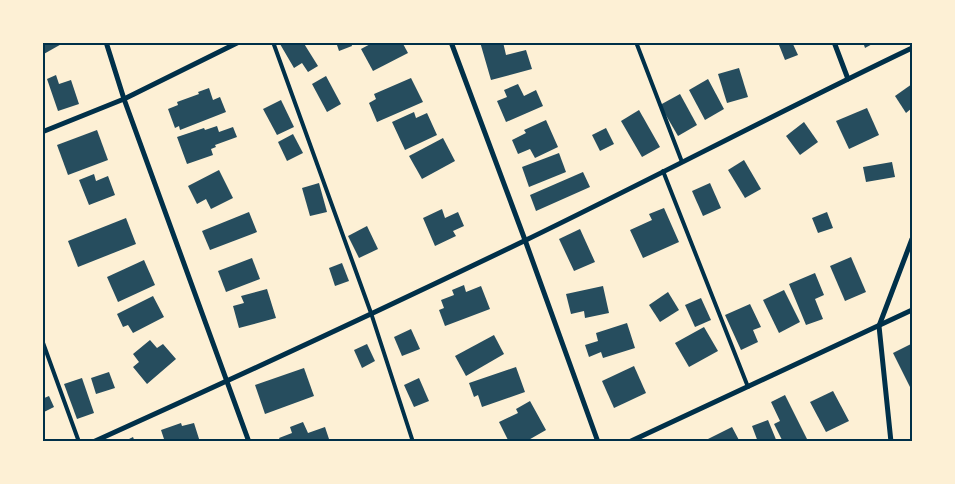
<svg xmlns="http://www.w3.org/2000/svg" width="955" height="484" viewBox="0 0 955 484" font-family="'Source Sans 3',sans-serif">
<rect width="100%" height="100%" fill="#fdf0d5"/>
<g fill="#264d5e">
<path d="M42,42H65L42,55Z"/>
<path d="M283,42H303L318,66L308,72L302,63L294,68L280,44Z"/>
<path d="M336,42H351L352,46L339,51Z"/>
<path d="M374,42H402L408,53L373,71L361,49Z"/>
<path d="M480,42H503L506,55L526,50L532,69L491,80Z"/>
<path d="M786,42H792L798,55L785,60L779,45Z"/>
<path d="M863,42H876L865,48Z"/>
<path d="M739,68L748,97L727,103L718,74Z"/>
<path d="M56,75L59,84L71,80L79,104L58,111L47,79Z"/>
<path d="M326,76L341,104L327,112L312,84Z"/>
<path d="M411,78L423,102L377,122L369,103L376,99L374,94Z"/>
<path d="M708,79L724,109L705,120L689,90Z"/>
<path d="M518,84L524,96L536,90L543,106L506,122L497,101L507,97L504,90Z"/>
<path d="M912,84V108L906,113L895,96Z"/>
<path d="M209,88L213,100L220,97L226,112L180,130L179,126L175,128L168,109L178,105L177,102L199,94L198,92Z"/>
<path d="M680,94L697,125L678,136L660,105Z"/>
<path d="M281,100L294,127L277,135L263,109Z"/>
<path d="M867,108L879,135L849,149L836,121Z"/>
<path d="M639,110L660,147L642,157L621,121Z"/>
<path d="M414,112L416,118L427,113L437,135L405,150L392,122Z"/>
<path d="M546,120L558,147L535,158L530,149L518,154L512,140L526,133L524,130Z"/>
<path d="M804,122L818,142L800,155L786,136Z"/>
<path d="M217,126L219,132L233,127L237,137L215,145L216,147L211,149L213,155L187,164L177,137L204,128L205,130Z"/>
<path d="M606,128L614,144L600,151L592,135Z"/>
<path d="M97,130L108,160L68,175L57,145Z"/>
<path d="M293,134L303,153L287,161L278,142Z"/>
<path d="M443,138L455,161L422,179L409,156Z"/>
<path d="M559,153L566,172L529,187L522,167Z"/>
<path d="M744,160L761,189L745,198L728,170Z"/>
<path d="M892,162L895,177L866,182L863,167Z"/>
<path d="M219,170L233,198L211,209L206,199L197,204L188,186Z"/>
<path d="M583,172L590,187L536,211L530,195Z"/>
<path d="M94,174L96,181L108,176L115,195L89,205L79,180Z"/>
<path d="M319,183L327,212L310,216L302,188Z"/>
<path d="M710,183L721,208L703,216L692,191Z"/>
<path d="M664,208L679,242L643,258L630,230L652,220L649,214Z"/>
<path d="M442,209L445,218L458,212L464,226L453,231L456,236L435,246L423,218Z"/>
<path d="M249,212L257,232L210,250L202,231Z"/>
<path d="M827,212L833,228L818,233L812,218Z"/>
<path d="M126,218L136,244L78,267L68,241Z"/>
<path d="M367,226L378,249L359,258L348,236Z"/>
<path d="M580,229L595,262L574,271L559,239Z"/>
<path d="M851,257L866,292L845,301L830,266Z"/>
<path d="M252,258L260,279L226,292L218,271Z"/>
<path d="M144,260L155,285L118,302L107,277Z"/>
<path d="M342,263L349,281L335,286L329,268Z"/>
<path d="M815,273L824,295L815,299L823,319L806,325L789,284Z"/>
<path d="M464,285L466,292L481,286L490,309L445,326L439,310L444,308L441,300L454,295L452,290Z"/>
<path d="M603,286L609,313L585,318L584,311L571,314L566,294Z"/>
<path d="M267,289L276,318L239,328L233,306L244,303L241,296Z"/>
<path d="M784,290L800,322L779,333L763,300Z"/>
<path d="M668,292L679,310L660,322L649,305Z"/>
<path d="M153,296L164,317L133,333L128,325L123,327L117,314Z"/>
<path d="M701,298L711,320L695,327L685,305Z"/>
<path d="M750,304L761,327L753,330L758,342L741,350L725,315Z"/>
<path d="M627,323L635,348L603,358L601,352L589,357L585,345L598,341L596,333Z"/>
<path d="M704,327L718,351L689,367L675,343Z"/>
<path d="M411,329L420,349L402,356L394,337Z"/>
<path d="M494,335L504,354L466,376L455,356Z"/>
<path d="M150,340L157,348L163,344L176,359L147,384L133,367L139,362L133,354Z"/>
<path d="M367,344L375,361L362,368L354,350Z"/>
<path d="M911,344L912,347V391L893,353Z"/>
<path d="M634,366L646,393L614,408L602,381Z"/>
<path d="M516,367L525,392L482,407L478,395L474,397L469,383Z"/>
<path d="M304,368L314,396L265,414L255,385Z"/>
<path d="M109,372L115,388L96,394L91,378Z"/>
<path d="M82,378L94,413L77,419L64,384Z"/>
<path d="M419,378L429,401L414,407L404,385Z"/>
<path d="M833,391L849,421L826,432L810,402Z"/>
<path d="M785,395L807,439L802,442H783L774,424L780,421L771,402Z"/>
<path d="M49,396L54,407L42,413V399Z"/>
<path d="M530,401L546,430L525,442H509L499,422L518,413L516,409Z"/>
<path d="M768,420L777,442H758L752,426Z"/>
<path d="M303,422L308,433L325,427L330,442H281L279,438L292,433L290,427Z"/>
<path d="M181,423L182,426L194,423L200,442H165L161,430Z"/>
<path d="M732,427L740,442H702Z"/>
<path d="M133,437L135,442H123Z"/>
</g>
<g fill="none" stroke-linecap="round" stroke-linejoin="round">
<g stroke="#003049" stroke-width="4">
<path d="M273,42L371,313L413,442"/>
<path d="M636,42L682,162"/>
<path d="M663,171L748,387"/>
<path d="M42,340L79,442"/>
</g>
<g stroke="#003049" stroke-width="5">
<path d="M106,42L124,99L249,442"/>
<path d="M451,42L525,240L598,442"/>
<path d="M834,42L848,79"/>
<path d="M42,132L124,99L239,42"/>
<path d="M93,442C237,377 381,310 524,241C654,178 782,110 912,48"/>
<path d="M629,442L912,310"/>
<path d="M891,442L879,326L912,239"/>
</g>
</g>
<rect width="955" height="484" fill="none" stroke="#fdf0d5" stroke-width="88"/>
<rect x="44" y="44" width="867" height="396" fill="none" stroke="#003049" stroke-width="2"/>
</svg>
